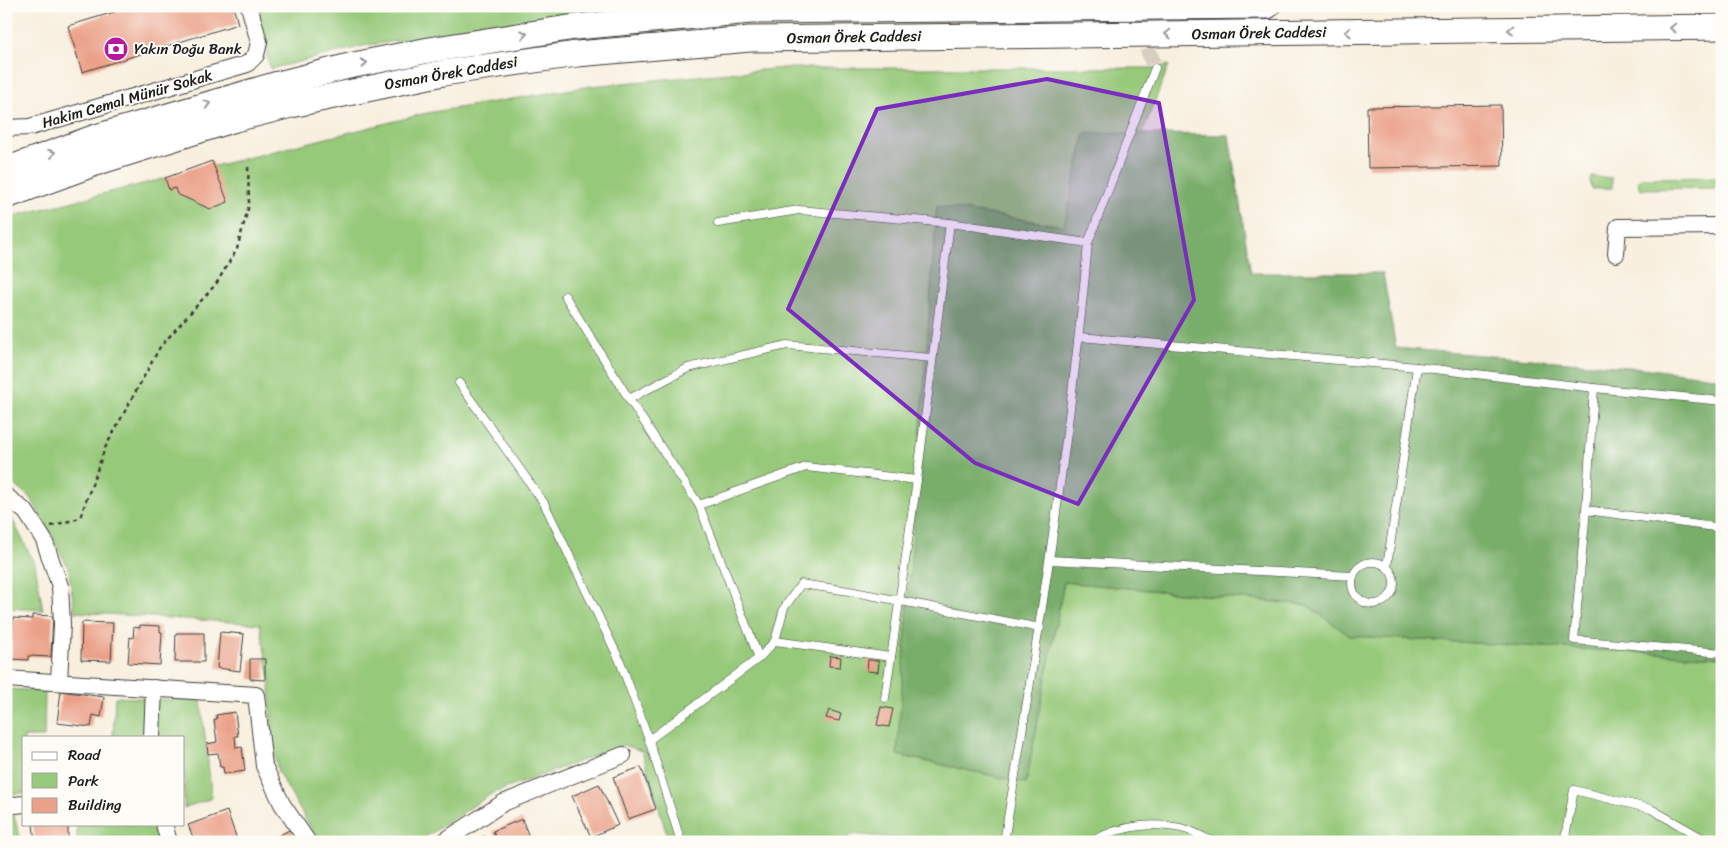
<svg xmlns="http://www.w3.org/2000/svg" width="1728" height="848" viewBox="0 0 1728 848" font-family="Sriracha,sans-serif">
<rect width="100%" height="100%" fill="#fdfcf7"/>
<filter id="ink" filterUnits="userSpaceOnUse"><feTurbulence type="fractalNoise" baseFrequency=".02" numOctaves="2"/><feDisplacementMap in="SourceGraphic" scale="10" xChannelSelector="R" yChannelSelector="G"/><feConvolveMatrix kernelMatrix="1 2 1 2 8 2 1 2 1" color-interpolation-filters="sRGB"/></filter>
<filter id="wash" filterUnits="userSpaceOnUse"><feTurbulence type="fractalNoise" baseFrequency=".0096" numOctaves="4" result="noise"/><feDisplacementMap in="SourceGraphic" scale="20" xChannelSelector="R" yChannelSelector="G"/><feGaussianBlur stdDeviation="1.12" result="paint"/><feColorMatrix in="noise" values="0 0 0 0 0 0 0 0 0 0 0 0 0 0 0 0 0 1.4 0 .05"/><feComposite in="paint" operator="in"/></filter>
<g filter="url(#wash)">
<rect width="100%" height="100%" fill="#f8efde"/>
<g fill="#97c97a" stroke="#5a724b">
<path d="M256,6H683L539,19L363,46L270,69Z"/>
<path d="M1169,65L897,755L1026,783L1064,582L1307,605L1350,636L1722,657V842H934L852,834L845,842H669L642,751L623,745L491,794L418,842H319L278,772L271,734L270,680L260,624L75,612L68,567L31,498L6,478V218L427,113L591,86L783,68H1155Z"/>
<path d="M1592,177L1612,178V188L1592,189L1590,181Z"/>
<path d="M1722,177V188L1641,189C1638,187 1637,180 1641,178Z"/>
<path d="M6,512L10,515L35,564L43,610L6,608Z"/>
<path d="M6,689L45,691L44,737H24V793L13,794L6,748Z"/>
<path d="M115,697L201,701L212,798L184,808V737H113Z"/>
<path d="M14,816L21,842H6V817Z"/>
<path d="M77,824H155L161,842H77Z"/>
</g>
<path fill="#79ad6a" stroke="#4a6443" d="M1085,133L1229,135L1251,273H1383L1396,348L1641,368L1722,378V657L1350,636L1307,605L1064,582L1026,783L897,755L937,206L1064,226Z"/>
<g id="blocks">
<g fill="#eba189">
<path d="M134,6H233L238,24L82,72L68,26Z"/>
<path d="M1501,105L1502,166L1368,168L1367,107Z"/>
<path d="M212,161L228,202L210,209L177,194L175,188L169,190L165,178Z"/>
<path d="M32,615L53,616L51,657L28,656V660L11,659L13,618L32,619Z"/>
<path d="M82,622L113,623L111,661L81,660Z"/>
<path d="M140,625L160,626V632H162L160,665L128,663L130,637L133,638L134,627L140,628Z"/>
<path d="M220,632L244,634L240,671L217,668Z"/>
<path d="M176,633H204V662H175Z"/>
<path d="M830,656L841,657L840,667L829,666Z"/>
<path d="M250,659H265V680L250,679Z"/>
<path d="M868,660L879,661L878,672L867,671Z"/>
<path d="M61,691L104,697L101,717L93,715L91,727L57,723Z"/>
<path d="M881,707L893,709L889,727L877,725Z"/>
<path d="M829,710L841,714L839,721L826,718Z"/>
<path d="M235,712L238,736H235L236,748L242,747L245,771L224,774L223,767H220L218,753L208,754L207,744L217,742L214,720L217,719L216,715Z"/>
<path d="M641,767L656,809L628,819L613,777Z"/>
<path d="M599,784L618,825L591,837L572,796Z"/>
<path d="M227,811L238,842H195L188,825Z"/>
<path d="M522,819L531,842H497L493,831Z"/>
<path d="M33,824H68V842H35Z"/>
<path d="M291,829L298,842H267Z"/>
<path d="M485,836L487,842H472Z"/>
</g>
</g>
</g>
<g filter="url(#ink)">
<use href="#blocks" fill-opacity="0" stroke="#3d3c39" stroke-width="1"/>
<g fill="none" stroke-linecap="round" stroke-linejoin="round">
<path stroke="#d7cfc1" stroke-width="16" stroke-dasharray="16 8" stroke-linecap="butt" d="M1139,26L1155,68"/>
<defs>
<g id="lane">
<path d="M718,223L799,210L950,223L1088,243L1155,68"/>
<path d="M565,296L629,399L699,505L759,658"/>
<path d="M1080,337L1417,367L1594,388L1722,401"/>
<path d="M459,383L544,503L620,661L649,740L681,842"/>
<path d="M1594,388L1586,510L1574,640L1722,653"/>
<path d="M629,399L688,368L787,345L932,358"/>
<path d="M699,505L806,467L917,480"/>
<path d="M1586,510L1722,528"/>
<path d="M1050,560L1352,576"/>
<circle cx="1373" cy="583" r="21"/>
<path d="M1387,566L1417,367"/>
<path d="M775,641L891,657"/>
<path d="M885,698L917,480L950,223"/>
<path d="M649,740L759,658L775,641L784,608L801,584L849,591L1040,628"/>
<path d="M1004,842C1037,643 1070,444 1088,243"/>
<path d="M1091,842C1119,825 1157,821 1188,830C1196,833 1205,838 1213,842"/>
<path d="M1564,842L1574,790L1651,809L1709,842"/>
</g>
<g id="street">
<path d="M6,128L30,127L247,64L256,55L259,42L249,6"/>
<path d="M1616,254L1618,227L1722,226"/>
<path d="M6,496L26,512L44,540L60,586L62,624L59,681"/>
<path d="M6,679L256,695L264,766L282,804L308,842"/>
<path d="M152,737L154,688"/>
<path d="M6,806L24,804"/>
<path d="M164,824L169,842"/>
<path d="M443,842L503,803L623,755"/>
</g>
<g id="primary">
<path d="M6,170L96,137L278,84L349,66L429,50L575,27L751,11L1267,6"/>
<path d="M6,196L101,161L235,119L291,105L443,73L577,54L750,39L1722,27"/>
</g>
</defs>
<use href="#lane" stroke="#3d3c39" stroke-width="9"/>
<use href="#street" stroke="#3d3c39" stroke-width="18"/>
<use href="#primary" stroke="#3d3c39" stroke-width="27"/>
<path stroke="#3d3c39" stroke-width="2.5" stroke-dasharray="4 4" stroke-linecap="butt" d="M51,526L80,518L105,448L160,347L216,284L237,249L249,205L248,164"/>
<use href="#lane" stroke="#fff" stroke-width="8"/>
<use href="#street" stroke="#fff" stroke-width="16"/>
<use href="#primary" stroke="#fff" stroke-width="25"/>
</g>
<defs><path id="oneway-chevron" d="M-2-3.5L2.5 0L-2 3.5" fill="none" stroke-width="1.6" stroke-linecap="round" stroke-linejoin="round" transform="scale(1.25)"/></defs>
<g stroke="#999">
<use href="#oneway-chevron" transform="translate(1673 28) rotate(179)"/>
<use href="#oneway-chevron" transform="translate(1511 30) rotate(179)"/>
<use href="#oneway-chevron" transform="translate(1348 32) rotate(179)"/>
<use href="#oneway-chevron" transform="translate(524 34) rotate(-8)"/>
<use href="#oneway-chevron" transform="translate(1168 34) rotate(179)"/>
<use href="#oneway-chevron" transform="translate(364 63) rotate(-12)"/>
<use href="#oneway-chevron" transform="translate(207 104) rotate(-16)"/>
<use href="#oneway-chevron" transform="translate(52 153) rotate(-20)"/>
</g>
</g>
<path fill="#7b2cbf" fill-opacity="0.2" stroke="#7b2cbf" stroke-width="4" stroke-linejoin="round" d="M1047,79L1159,103L1194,300L1078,504L975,463L788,309L877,109Z"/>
<defs>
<symbol id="bank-disc" viewBox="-11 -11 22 22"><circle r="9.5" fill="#b5179e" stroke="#fdfcf7"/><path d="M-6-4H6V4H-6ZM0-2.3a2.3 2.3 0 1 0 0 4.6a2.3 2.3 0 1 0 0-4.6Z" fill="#fff"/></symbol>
</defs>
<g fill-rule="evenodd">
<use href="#bank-disc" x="102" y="35" width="28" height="28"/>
</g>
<g text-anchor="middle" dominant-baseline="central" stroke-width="4" stroke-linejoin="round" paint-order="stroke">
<g font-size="15" fill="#1c1c1c" stroke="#fdfcf7">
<text transform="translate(1259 33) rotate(-1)">Osman Örek Caddesi</text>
<text transform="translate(854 37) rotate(-1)">Osman Örek Caddesi</text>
<text transform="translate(451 73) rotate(-10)">Osman Örek Caddesi</text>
<text transform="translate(127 99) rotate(-16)">Hakim Cemal Münür Sokak</text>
</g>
<g font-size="15" fill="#1c1c1c" stroke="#fdfcf7" text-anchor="start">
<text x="134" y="49">Yakın Doğu Bank</text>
</g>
</g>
<rect width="1728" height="848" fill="none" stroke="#fdfcf7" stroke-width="25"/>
<rect x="22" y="736" width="162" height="90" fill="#fdfcf7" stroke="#a3a29f"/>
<rect x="32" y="752" width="25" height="8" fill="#ffffff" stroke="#a3a29f"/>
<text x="68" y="760" font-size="15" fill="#1c1c1c">Road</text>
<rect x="32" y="773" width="25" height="15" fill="#97c97a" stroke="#a3a29f"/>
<text x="68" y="786" font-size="15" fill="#1c1c1c">Park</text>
<rect x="32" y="798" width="25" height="15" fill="#eba189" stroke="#a3a29f"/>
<text x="68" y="810" font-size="15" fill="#1c1c1c">Building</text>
</svg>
